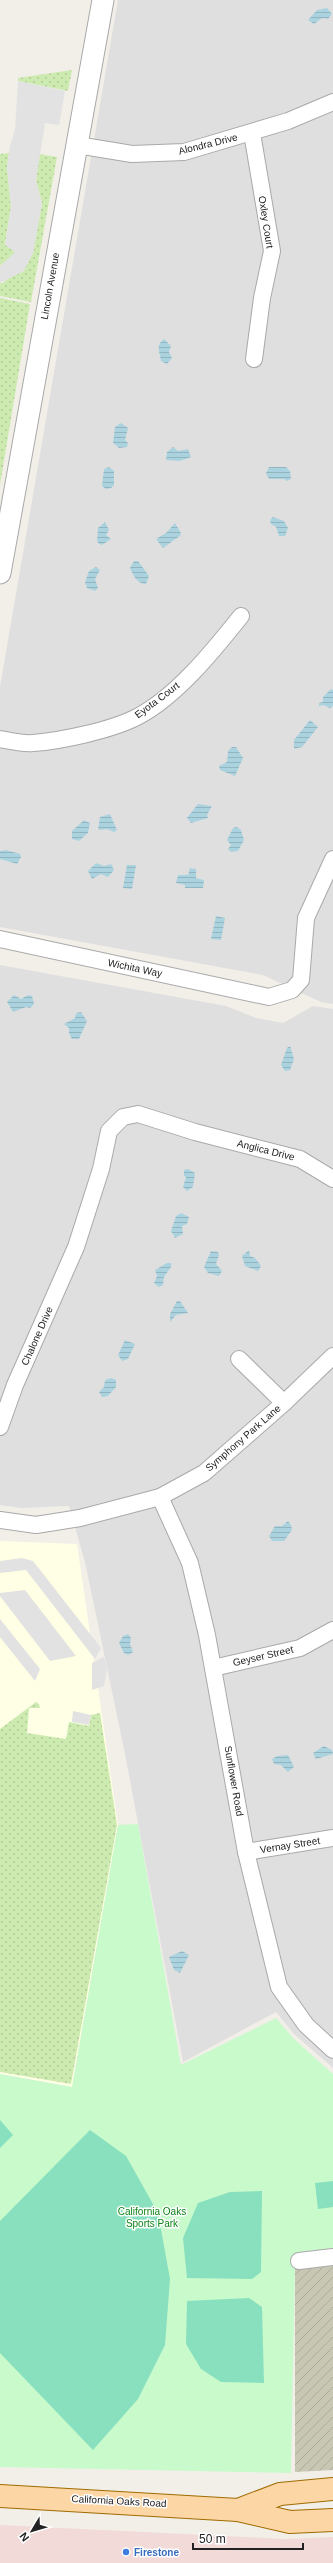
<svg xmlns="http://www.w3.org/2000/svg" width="333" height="2563" viewBox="0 0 333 2563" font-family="Helvetica,sans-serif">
<defs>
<pattern id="construction-furrows" width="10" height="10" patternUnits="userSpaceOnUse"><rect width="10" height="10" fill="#c7c7b4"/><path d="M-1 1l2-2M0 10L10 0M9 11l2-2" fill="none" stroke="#abab9a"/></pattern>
<pattern id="grass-dots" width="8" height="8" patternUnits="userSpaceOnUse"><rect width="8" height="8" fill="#cdebb0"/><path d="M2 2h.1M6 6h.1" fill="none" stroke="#b0c997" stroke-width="1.8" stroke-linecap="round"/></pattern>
<pattern id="water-rules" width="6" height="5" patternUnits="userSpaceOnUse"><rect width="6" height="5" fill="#aad3df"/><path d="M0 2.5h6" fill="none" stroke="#92b5bf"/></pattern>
</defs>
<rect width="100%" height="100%" fill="#f2efe9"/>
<g fill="#e0dfdf">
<path d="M118,0H333V1004L321,1002L263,975L0,927V687Z"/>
<path d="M0,965L226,1006L256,1018L283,1023L313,1006L333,1009V2068L294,2034L276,2012L183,2062L125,1754L85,1562L69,1506L21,1508L0,1505Z"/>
</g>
<path fill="#f2dad9" d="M0,2525L286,2539L333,2537V2563H0Z"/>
<path fill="#ffffe5" d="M0,1541L77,1544L118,1825L72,2087L0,2074Z"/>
<path fill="url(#construction-furrows)" d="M333,2262V2470L295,2472V2266Z"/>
<g fill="url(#grass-dots)">
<path d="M72,70L68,91L18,81V78Z"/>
<path d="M9,153L7,167L11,207L5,244L16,252L0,266V154Z"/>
<path d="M39,154L57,157L31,302L0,296V283H3L33,253L42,203L36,181Z"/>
<path d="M0,298L30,304L0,485Z"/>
<path d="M36,1702L39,1704L40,1708H29L27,1733L66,1739L69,1722L89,1726L91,1715L100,1713L117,1825L71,2084L0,2072V1729Z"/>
</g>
<path fill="#c8facc" d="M138,1824L181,2065L276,2018L294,2039L333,2074V2256L295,2267L291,2473L0,2467V2074L72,2087L118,1825Z"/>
<g fill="#88e0be">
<path d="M0,2120L13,2135L0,2148Z"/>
<path d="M90,2130L126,2156L158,2213L170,2279L165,2345L138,2399L93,2450L0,2353V2221Z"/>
<path d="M333,2181V2207L318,2209L315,2183Z"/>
<path d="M262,2191L261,2272L252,2279L187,2278L183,2238L198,2203L230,2192Z"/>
<path d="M249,2298L262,2307L264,2383L221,2382L201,2369L186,2344L187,2301Z"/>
</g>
<g fill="#e2e2e2">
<path d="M18,81L65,91L59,125L45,123L36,181L42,203L33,253L24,271L0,283V266L15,252L5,245L11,207L7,167L10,146L15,130Z"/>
<path d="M22,1558L33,1561L101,1648L95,1659L26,1570L0,1573V1561Z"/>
<path d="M25,1590L76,1656L50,1661L0,1596V1593Z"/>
<path d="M0,1619L40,1669L35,1681L0,1637Z"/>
<path d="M104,1657L107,1669L104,1686L92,1690V1663Z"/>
<path d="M73,1711L91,1715L89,1725L72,1722Z"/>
</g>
<g fill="url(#water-rules)">
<path d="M327,8L332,14L328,19L322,18L314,24L308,20L317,10Z"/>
<path d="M164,339L171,346L169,352L172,358L167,364L161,361C160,352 155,346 164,339Z"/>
<path d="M121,423L128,428L125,440L128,443L127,447L119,448L113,443L115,427Z"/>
<path d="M173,447L178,451L188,449L191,457L180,461L166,460L167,452Z"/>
<path d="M109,467L114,471V485L111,488L106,489L102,486L104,469Z"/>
<path d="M269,467H286L290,471L291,479L287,481L284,479H269L266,473Z"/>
<path d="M273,517L284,521L288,528L285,536H279L276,527L271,524L270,520Z"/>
<path d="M105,522L109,530L106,535L111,539L102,545L99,544L97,541L98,528Z"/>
<path d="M175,523L181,533L180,536L163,548L156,539L166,533Z"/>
<path d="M134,561H138L149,576L146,584C137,584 133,575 130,568Z"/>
<path d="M96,567L100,570L95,579L98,588L95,591L87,588L85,582L89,571Z"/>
<path d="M331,689L333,690V706L330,708L323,705L319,706V703L323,702V697Z"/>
<path d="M310,720L318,727L302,747L294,749V740Z"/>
<path d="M232,747H236L243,758L235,776L220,770L219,766L227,762L228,751Z"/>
<path d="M198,804L212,806L207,815L208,818L191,823L187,818Z"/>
<path d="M110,814L117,830L114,832L107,829L101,830L98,829L100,817Z"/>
<path d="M84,820L90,823L88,833L79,841L72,839V831Z"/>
<path d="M237,827L241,830L244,840L238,851L231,852L228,849L231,845L227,840L233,828Z"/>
<path d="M6,850L20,854L21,857L17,864L0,859V851Z"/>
<path d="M96,863L104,866L111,864L114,870L108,877L101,874L92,879L88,871Z"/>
<path d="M127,865H136L132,889L123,888Z"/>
<path d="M190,868L196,869V878L204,880L203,888H185V885L176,883L178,875H188Z"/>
<path d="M216,916L225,918L221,940L211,939Z"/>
<path d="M14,995L21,999L28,995L32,996L34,1004L30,1008L26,1007L13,1012L7,1002Z"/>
<path d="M81,1012L87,1021L79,1039H72L69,1033V1028L64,1024L75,1018L76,1013Z"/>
<path d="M290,1046L294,1059L290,1070L285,1071L281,1065L287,1048Z"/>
<path d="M188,1169L195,1173L193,1187L187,1191L183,1187L186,1177L184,1176V1170Z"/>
<path d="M181,1213L189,1217L187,1224L182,1226L183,1234L175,1238L171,1231L176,1216Z"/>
<path d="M249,1250L250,1256L255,1258L261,1266L258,1271L245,1266L242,1256Z"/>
<path d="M211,1251L218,1252L219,1255L216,1264L222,1271L219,1276L208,1273L204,1267Z"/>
<path d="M167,1263H171V1267L164,1277L163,1285L159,1287L154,1283L157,1276L155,1270Z"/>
<path d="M177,1301H180L188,1313L176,1315L170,1322V1314Z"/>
<path d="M125,1340L135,1344L128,1359L122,1361L118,1355Z"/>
<path d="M111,1378L116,1380V1387L108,1396L102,1397L99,1392L104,1387L105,1380Z"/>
<path d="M288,1521L291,1525L292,1530L284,1541H272L269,1536L275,1526H282Z"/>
<path d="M128,1634L131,1638L130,1644L133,1652L128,1655L124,1653L119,1643L123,1636Z"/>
<path d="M324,1746L332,1750L333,1754L316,1759L313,1753Z"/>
<path d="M288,1755L294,1767L288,1772L281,1765L274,1764L272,1759L277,1756Z"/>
<path d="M182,1951L189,1955L180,1973L174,1970L169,1957Z"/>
</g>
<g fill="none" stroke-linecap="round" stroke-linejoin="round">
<defs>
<g id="minor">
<path d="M252,133L272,251L262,298L254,359"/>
<path d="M77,145L132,154L184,152L288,121L333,102"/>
<path d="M0,739C10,741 23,744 33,743C61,741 112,730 137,717C176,697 214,650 241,616"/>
<path d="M0,939L269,997L292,990L301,980L306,918L333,859"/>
<path d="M239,1359L284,1403"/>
<path d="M0,1427L15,1385L76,1247L101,1169L109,1131L123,1117L138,1114L195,1132L300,1159L333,1179"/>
<path d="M160,1497L190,1563L207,1635L246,1852L279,1987L306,2025L333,2050"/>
<path d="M0,1520L36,1525L80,1518L160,1497L204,1473L284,1403L333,1356"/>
<path d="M213,1668L300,1648L333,1630"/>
<path d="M246,1852L333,1838"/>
<path d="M299,2261L333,2257"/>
</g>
<path id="tertiary" d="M0,573L103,0"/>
<g id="primary">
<path d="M0,2496L238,2510L290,2522L333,2520"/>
<path d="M238,2510L280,2494L333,2489"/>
</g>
</defs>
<use href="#minor" stroke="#a9a9a9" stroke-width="18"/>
<use href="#tertiary" stroke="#a9a9a9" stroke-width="23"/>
<use href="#primary" stroke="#a06b00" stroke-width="24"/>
<use href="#minor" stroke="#fff" stroke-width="16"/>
<use href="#tertiary" stroke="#fff" stroke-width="21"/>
<use href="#primary" stroke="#fcd6a4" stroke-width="22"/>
</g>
<circle fill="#3f7fe0" stroke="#fff" stroke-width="1.5" cx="126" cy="2552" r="4"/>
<g text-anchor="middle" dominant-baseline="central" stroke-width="3" stroke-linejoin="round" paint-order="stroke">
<g font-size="10" fill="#222" stroke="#fff">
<text transform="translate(208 144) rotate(-14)">Alondra Drive</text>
<text transform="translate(266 222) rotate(81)">Oxley Court</text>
<text transform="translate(50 286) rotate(-80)">Lincoln Avenue</text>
<text transform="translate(157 700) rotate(-37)">Eyota Court</text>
<text transform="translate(135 968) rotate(12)">Wichita Way</text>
<text transform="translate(266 1150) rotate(14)">Anglica Drive</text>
<text transform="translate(37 1336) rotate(-66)">Chalone Drive</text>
<text transform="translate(243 1438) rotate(-41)">Symphony Park Lane</text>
<text transform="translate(263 1656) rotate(-13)">Geyser Street</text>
<text transform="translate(234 1781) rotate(80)">Sunflower Road</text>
<text transform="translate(290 1845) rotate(-9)">Vernay Street</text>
<text transform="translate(119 2501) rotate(3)">California Oaks Road</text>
</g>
<g font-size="10" fill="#0c8416" stroke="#fff">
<text x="152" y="2211">California Oaks<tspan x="152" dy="12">Sports Park</tspan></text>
</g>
<g font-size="10" font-weight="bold" fill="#366cbe" stroke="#fff" text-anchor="start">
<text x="134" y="2552">Firestone</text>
</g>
</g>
<g transform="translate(32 2531) rotate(232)" stroke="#ffffff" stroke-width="3" paint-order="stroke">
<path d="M0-3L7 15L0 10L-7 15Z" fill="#222222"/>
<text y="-6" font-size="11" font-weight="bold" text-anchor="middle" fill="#222222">N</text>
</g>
<path d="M193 2543v6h110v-6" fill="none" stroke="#222222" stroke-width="2"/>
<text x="199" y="2543" font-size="12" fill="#222222" stroke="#ffffff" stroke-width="3" paint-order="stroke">50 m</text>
</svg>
